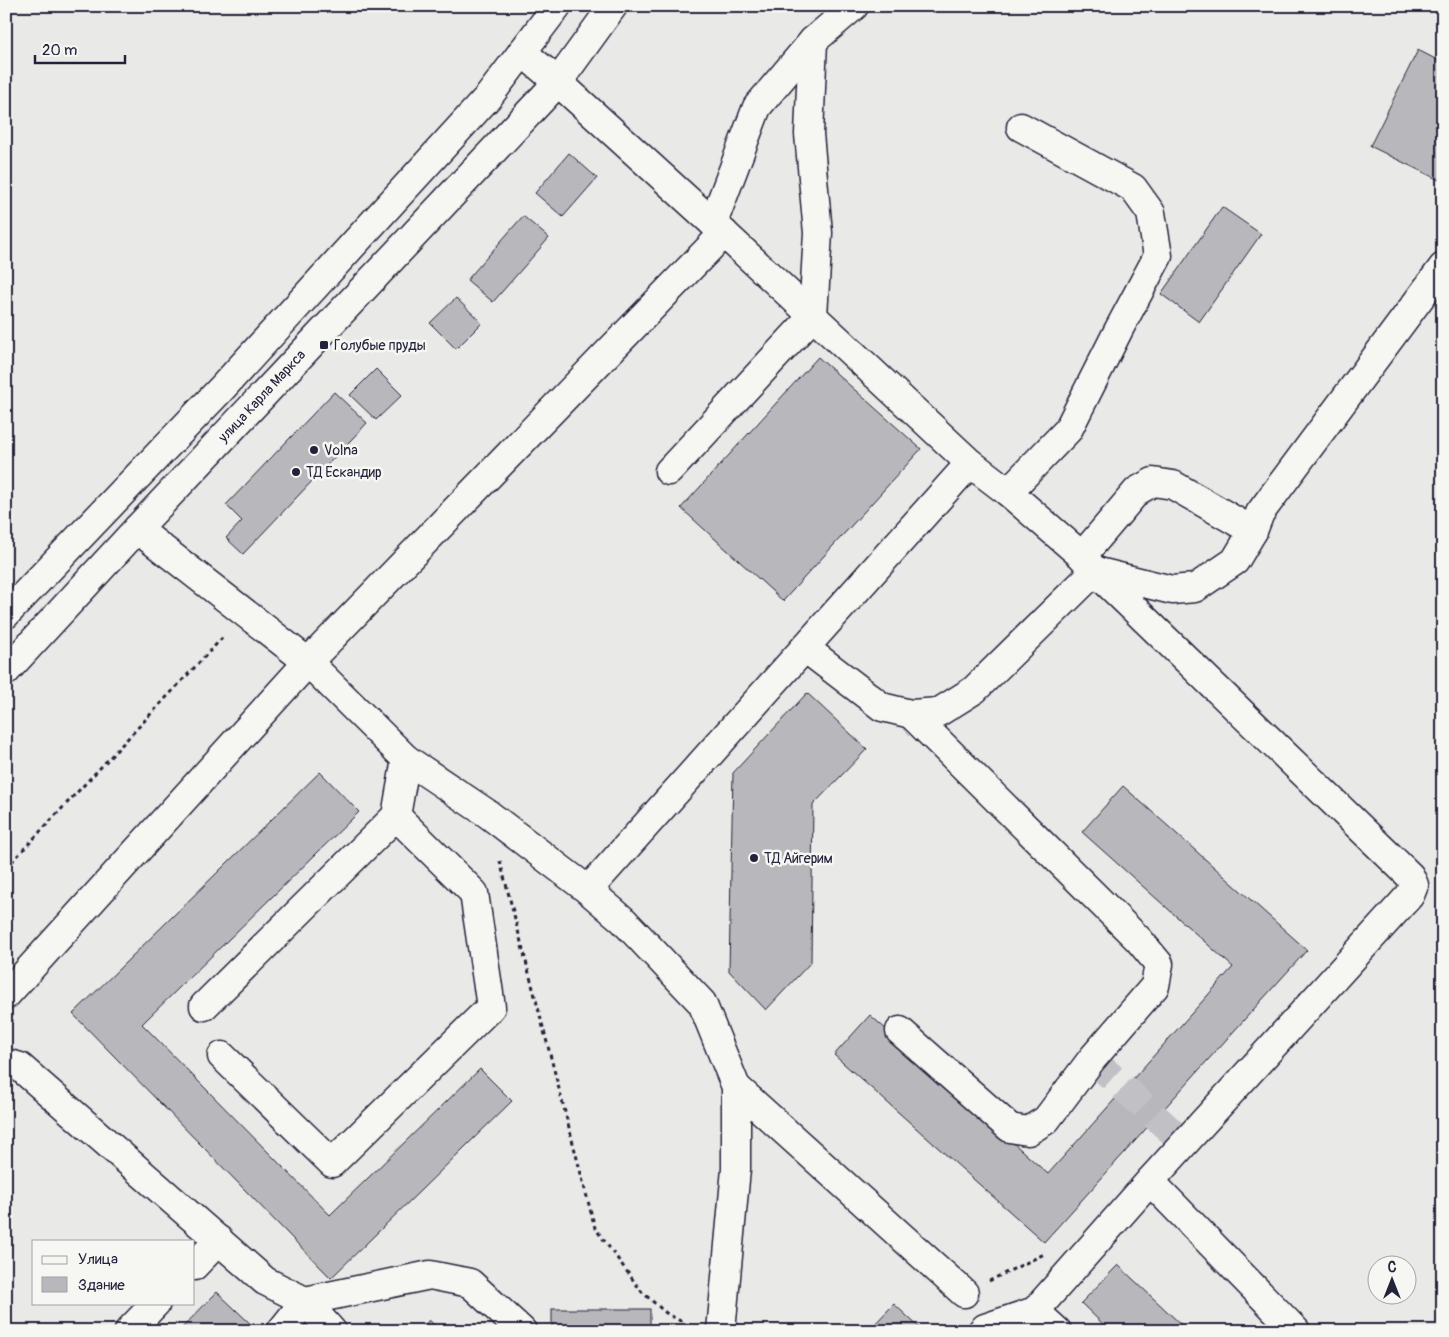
<svg xmlns="http://www.w3.org/2000/svg" width="1449" height="1337" viewBox="0 0 1449 1337" font-family="Pangolin,sans-serif">
<rect width="100%" height="100%" fill="#e9e9e7"/>
<filter id="ink" filterUnits="userSpaceOnUse"><feTurbulence type="fractalNoise" baseFrequency=".02" numOctaves="2"/><feDisplacementMap in="SourceGraphic" scale="10" xChannelSelector="R" yChannelSelector="G"/><feConvolveMatrix kernelMatrix="1 2 1 2 8 2 1 2 1" color-interpolation-filters="sRGB"/></filter>
<g filter="url(#ink)">
<g fill="#b8b8bc" stroke="#22223b">
<path d="M1418,50L1443,63V182L1370,146Z"/>
<path d="M569,153L597,178L563,217L535,193Z"/>
<path d="M1222,207L1261,234L1199,322L1161,294Z"/>
<path d="M523,216L549,238L493,302L467,280Z"/>
<path d="M456,298L482,323L456,349L430,323Z"/>
<path d="M818,357L921,449L783,601L681,508Z"/>
<path d="M376,369L402,395L376,420L350,395Z"/>
<path d="M334,392L367,423L243,554L226,538L242,521L226,505Z"/>
<path d="M807,693L867,749L813,805L811,962L766,1010L729,971L733,773Z"/>
<path d="M320,772L359,812L142,1024L330,1215L480,1069L512,1101L331,1278L73,1014Z"/>
<path d="M1123,786L1307,950L1044,1242L834,1055L870,1015L1048,1174L1233,967L1082,832Z"/>
<path d="M1118,1265L1188,1331H1110L1081,1303Z"/>
<path d="M217,1292L257,1330L256,1331H179Z"/>
<path d="M894,1304L923,1331H868Z"/>
<rect x="552" y="1309" width="98" height="22"/>
<path d="M429,1320L441,1331H419Z"/>
</g>
<g fill="none" stroke-linecap="round" stroke-linejoin="round">
<path stroke="#c1c1c5" stroke-width="28" stroke-dasharray="28 14" stroke-linecap="butt" d="M1092,1059L1184,1143"/>
<defs>
<g id="minor">
<path d="M522,52L558,82L713,223L970,463L1008,492L1082,556L1095,571L1410,876L1414,885L1410,895L1150,1181L1035,1311L985,1328L982,1331"/>
<path d="M713,223L757,107L813,41L854,6"/>
<path d="M669,471L813,316L818,233L809,134L813,41"/>
<path d="M1008,492L1068,430L1119,329L1158,256L1151,213L1133,188L1021,127"/>
<path d="M137,529L308,662L724,233"/>
<path d="M1082,556L1137,491L1153,482L1173,485L1253,531"/>
<path d="M805,648L882,707L911,714L939,712L974,690L1095,571L1172,590L1195,588L1235,561L1253,531L1260,513L1443,267"/>
<path d="M406,759L488,814L588,890L623,920L702,1003L736,1087V1169L721,1331"/>
<path d="M588,890L970,463"/>
<path d="M6,995L308,662L406,759L396,816L204,1006"/>
<path d="M900,1031L1010,1128L1028,1131L1046,1120L1092,1059L1155,986L1159,964L1139,940L911,714"/>
<path d="M222,1056L332,1163L491,1007L474,893L396,816"/>
<path d="M6,1063L20,1067L265,1281L305,1301L430,1275L470,1283L522,1331"/>
<path d="M736,1087L964,1293"/>
<path d="M1150,1181L1296,1331"/>
<path d="M194,1266L219,1240"/>
<path d="M1035,1311L1057,1331"/>
<path d="M129,1331L156,1303"/>
<path d="M281,1331L305,1301L332,1331"/>
</g>
<g id="major">
<path d="M6,614L223,387L489,96L557,6"/>
<path d="M6,671L137,529L558,82L613,6"/>
</g>
</defs>
<use href="#minor" stroke="#22223b" stroke-width="31"/>
<use href="#major" stroke="#22223b" stroke-width="31"/>
<g stroke="#22223b" stroke-width="3" stroke-dasharray="4 4" stroke-linecap="butt">
<path d="M500,861L595,1228L642,1292L666,1313L693,1328"/>
<path d="M6,868L225,635"/>
<path d="M989,1281L1044,1254"/>
</g>
<use href="#minor" stroke="#f6f6f2" stroke-width="28"/>
<use href="#major" stroke="#f6f6f2" stroke-width="28"/>
</g>
</g>
<g fill="#22223b" stroke="#f6f6f2" stroke-width="2">
<rect x="319" y="340" width="10" height="10" rx="2.5"/>
<circle cx="314" cy="450" r="5"/>
<circle cx="296" cy="472" r="5"/>
<circle cx="754" cy="858" r="5"/>
</g>
<g text-anchor="middle" dominant-baseline="central" stroke-width="5" stroke-linejoin="round" paint-order="stroke">
<g font-size="14" fill="#22223b" stroke="#f6f6f2" text-anchor="start">
<text x="334" y="345">Голубые пруды</text>
<text x="324" y="450">Volna</text>
<text x="306" y="472">ТД Ескандир</text>
<text x="764" y="858">ТД Айгерим</text>
</g>
<g font-size="14" fill="#22223b" stroke="#f6f6f2">
<text transform="translate(262 396) rotate(-47)">улица Карла Маркса</text>
</g>
</g>
<rect width="1449" height="1337" fill="none" stroke="#f6f6f2" stroke-width="25"/>
<rect x="12" y="12" width="1424" height="1312" fill="none" stroke="#22223b" stroke-width="2" filter="url(#ink)"/>
<rect x="32" y="1240" width="162" height="65" fill="#f6f6f2" stroke="#a1a1a9"/>
<rect x="42" y="1256" width="25" height="8" fill="#f6f6f2" stroke="#a1a1a9"/>
<text x="78" y="1264" font-size="15" fill="#22223b">Улица</text>
<rect x="42" y="1277" width="25" height="15" fill="#b8b8bc" stroke="#a1a1a9"/>
<text x="78" y="1290" font-size="15" fill="#22223b">Здание</text>
<g transform="translate(1392 1280)"><circle r="24" fill="#f6f6f2" stroke="#a1a1a9"/>
<path d="M0-4L9 19L0 12L-9 19Z" fill="#22223b"/>
<text y="-8" font-size="14" font-weight="bold" text-anchor="middle" fill="#22223b">С</text>
</g>
<path d="M35 55v8h90v-8" fill="none" stroke="#22223b" stroke-width="2.5"/>
<text x="42" y="55" font-size="15" fill="#22223b" stroke="#f6f6f2" stroke-width="4" paint-order="stroke">20 m</text>
</svg>
